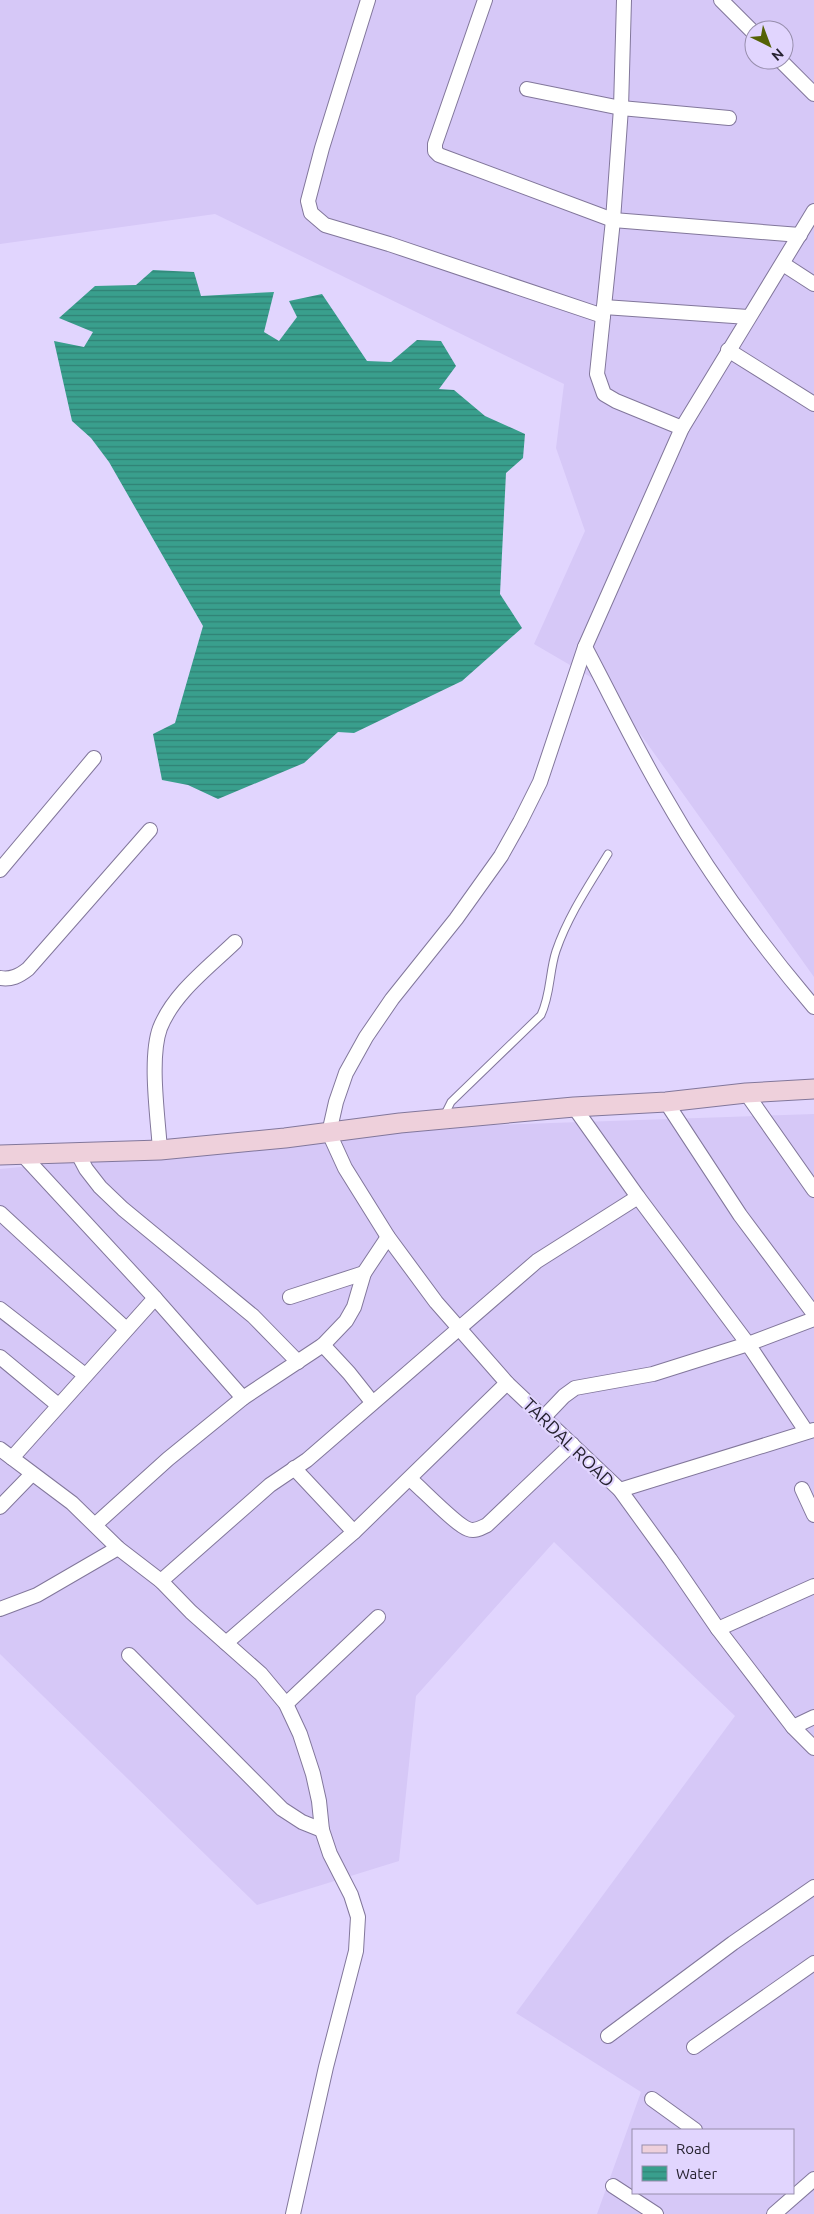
<svg xmlns="http://www.w3.org/2000/svg" width="814" height="2214" viewBox="0 0 814 2214" font-family="Ubuntu,sans-serif">
<defs>
<pattern id="water-rules" width="6" height="5" patternUnits="userSpaceOnUse" patternTransform="scale(1.25)"><rect width="6" height="5" fill="#399f8d"/><path d="M0 2.5h6" fill="none" stroke="#308174"/></pattern>
</defs>
<rect width="100%" height="100%" fill="#e1d5fe"/>
<g fill="#d6c8f7" fill-rule="evenodd">
<path d="M0,0H814V977L606,686L534,644L585,531L556,448L564,384L215,214L0,244ZM754,30H784V60H754Z"/>
<path d="M814,1114V2214H597L641,2092L516,2013L735,1716L554,1542L416,1696L399,1861L257,1905L0,1654V1169L436,1127ZM633,2130H793V2193H633Z"/>
</g>
<path fill="url(#water-rules)" d="M153,270L194,272L201,296L274,292L264,332L279,341L297,317L289,301L322,294L367,361L391,362L417,340L441,341L456,366L439,389L454,390L485,416L525,434L523,458L506,473L500,594L522,628L462,681L354,733L338,732L304,763L218,799L188,785L162,780L153,734L175,723L203,626L109,462L91,438L72,421L54,341L84,347L93,332L59,318L95,286L136,285Z"/>
<g fill="none" stroke-linecap="round" stroke-linejoin="round">
<defs>
<path id="service" d="M444,1116L451,1102L541,1015C551,994 549,972 556,951C568,916 589,885 608,854"/>
<g id="minor">
<path d="M368,0L322,148L308,201L311,213L325,225L389,244L603,316"/>
<path d="M485,0L435,144V151L439,155L613,220L800,235"/>
<path d="M624,0L621,108L613,220L597,374L604,394L616,401L682,428"/>
<path d="M721,0L754,33"/>
<path d="M780,60L814,94"/>
<path d="M527,89L621,108L729,118"/>
<path d="M814,211L682,428L585,647L540,782L520,822L501,856L456,919L392,999L366,1037L346,1073L336,1102L329,1133L345,1168L388,1237L436,1302L507,1383L620,1490L670,1559L718,1629L793,1727L814,1748"/>
<path d="M783,264L814,284"/>
<path d="M604,307L748,317"/>
<path d="M728,350L814,404"/>
<path d="M585,647C611,696 635,746 663,794C706,870 757,940 814,1007"/>
<path d="M0,870L94,758"/>
<path d="M0,978C11,980 19,976 28,969L150,830"/>
<path d="M746,1093L814,1190"/>
<path d="M666,1102L740,1215L814,1314"/>
<path d="M574,1107L638,1197L748,1344L806,1431"/>
<path d="M160,1150C158,1118 149,1058 160,1028C174,993 208,968 235,942"/>
<path d="M77,1152L86,1169L100,1187L123,1209L253,1316L298,1362"/>
<path d="M21,1153L155,1298L243,1398"/>
<path d="M0,1213L126,1329"/>
<path d="M290,1297L364,1273"/>
<path d="M0,1309L85,1375"/>
<path d="M323,1345L349,1373L372,1402"/>
<path d="M0,1357L58,1405"/>
<path d="M544,1417L564,1396L575,1388L653,1374L748,1344L814,1319"/>
<path d="M0,1449L72,1503L118,1548L161,1581L191,1612L261,1674L286,1704L300,1734L313,1774L319,1801L322,1830L330,1854L351,1895L358,1917L356,1951L326,2067L293,2214"/>
<path d="M12,1458L155,1298"/>
<path d="M294,1468L354,1532"/>
<path d="M410,1479C422,1489 456,1525 468,1529C475,1532 481,1528 487,1525L572,1444"/>
<path d="M802,1489L814,1515"/>
<path d="M620,1490L814,1430"/>
<path d="M0,1507L32,1474"/>
<path d="M96,1524L168,1459L243,1398L323,1345L346,1321L354,1307L364,1273L388,1237"/>
<path d="M161,1581L270,1485L307,1460L537,1261L638,1197"/>
<path d="M0,1609L37,1595L118,1548"/>
<path d="M718,1629L814,1586"/>
<path d="M226,1643L354,1532L507,1383"/>
<path d="M129,1655L282,1809L302,1822L322,1830"/>
<path d="M286,1704L378,1617"/>
<path d="M793,1727L814,1717"/>
<path d="M608,2036L733,1943L814,1887"/>
<path d="M694,2047L814,1963"/>
<path d="M652,2099L695,2130"/>
<path d="M613,2186L656,2214"/>
<path d="M774,2214L814,2179"/>
</g>
<path id="secondary" d="M0,1155L160,1150L285,1138L400,1123L574,1107L666,1102L746,1093L814,1089"/>
</defs>
<use href="#service" stroke="#82779b" stroke-width="9"/>
<use href="#minor" stroke="#82779b" stroke-width="16"/>
<use href="#secondary" stroke="#82779b" stroke-width="21"/>
<use href="#service" stroke="#fff" stroke-width="7"/>
<use href="#minor" stroke="#fff" stroke-width="14"/>
<use href="#secondary" stroke="#eed0db" stroke-width="19"/>
</g>
<g text-anchor="middle" dominant-baseline="central" stroke-width="4.5" stroke-linejoin="round" paint-order="stroke">
<g font-size="18" fill="#272331" stroke="#e1d5fe">
<text transform="translate(569 1442) rotate(44)">TARDAL ROAD</text>
</g>
</g>
<rect x="632" y="2129" width="162" height="65" fill="#e1d5fe" stroke="#978eac"/>
<rect x="642" y="2145" width="25" height="8" fill="#eed0db" stroke="#978eac"/>
<text x="676" y="2154" font-size="15" fill="#272331">Road</text>
<rect x="642" y="2166" width="25" height="15" fill="url(#water-rules)" stroke="#978eac"/>
<text x="676" y="2179" font-size="15" fill="#272331">Water</text>
<g transform="translate(769 45) rotate(138)"><circle r="24" fill="#e1d5fe" stroke="#978eac"/>
<path d="M0-4L9 19L0 12L-9 19Z" fill="#556205"/>
<text y="-8" font-size="14" font-weight="bold" text-anchor="middle" fill="#272331">N</text>
</g>
</svg>
